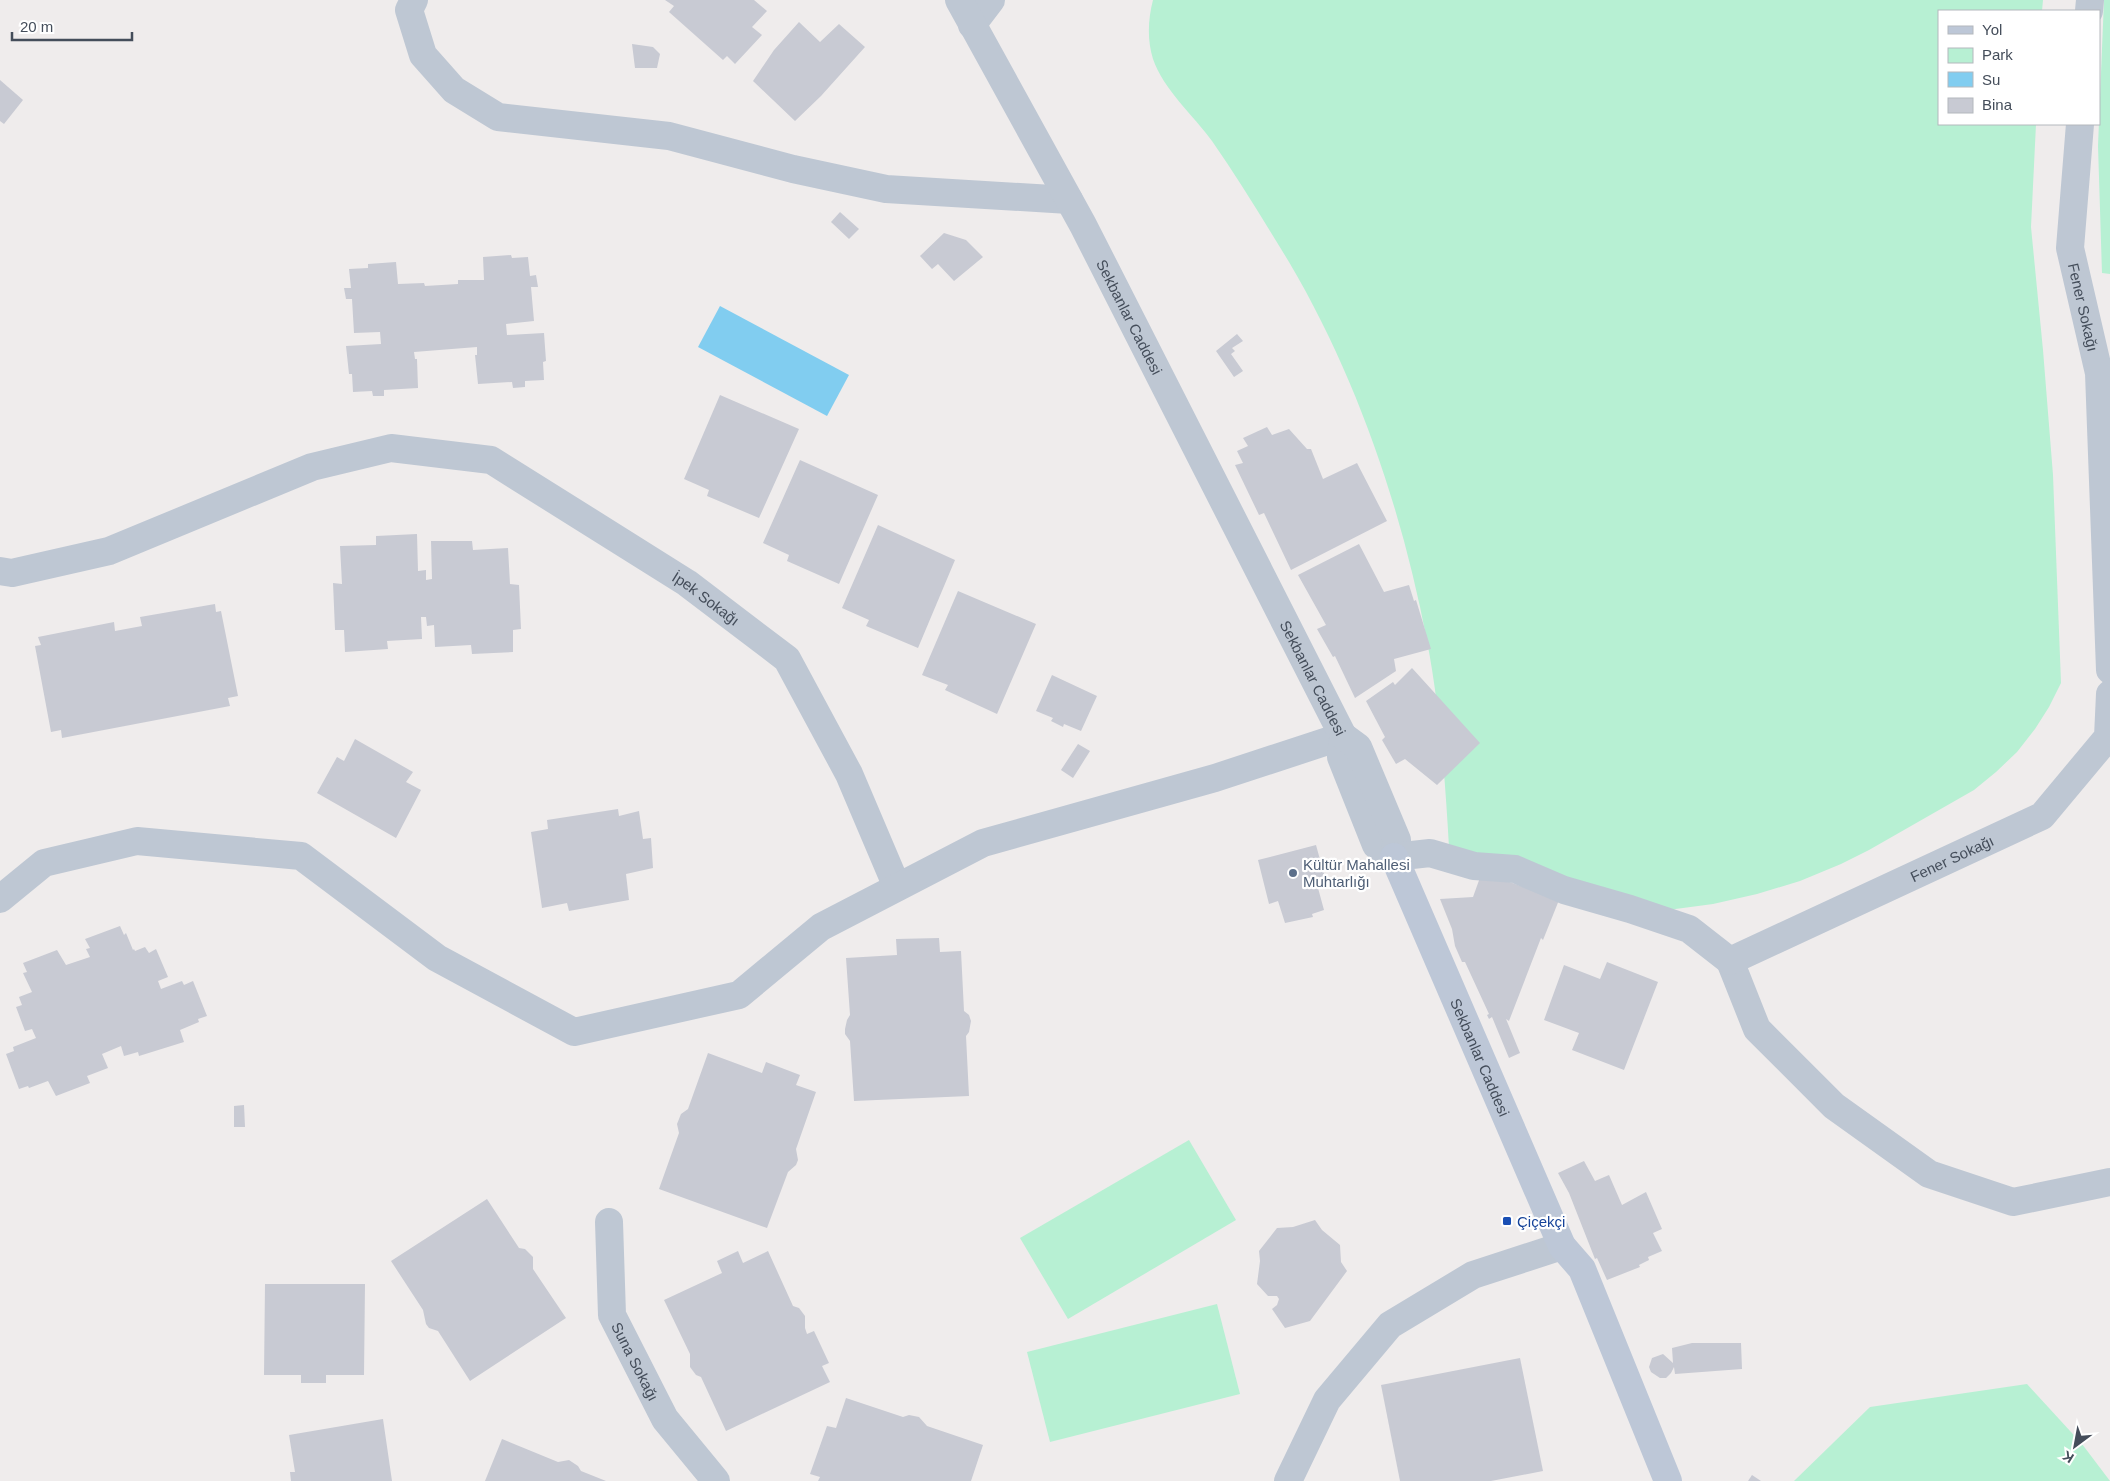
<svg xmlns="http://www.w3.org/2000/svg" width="2110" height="1481" viewBox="0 0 2110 1481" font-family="Helvetica,sans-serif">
<rect width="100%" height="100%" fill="#efecec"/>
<g fill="#b7f0d3">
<path d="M1153,0H2043L2042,11H1939V124H2036L2031,227L2043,350L2053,475L2061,683L2049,707L2035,729L2017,752L1996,772L1974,790L1869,850L1841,864L1800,881L1757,894L1713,904L1668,910L1449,847C1445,778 1440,709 1427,641C1402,510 1357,377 1289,262C1264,221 1239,180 1212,141C1194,116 1163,89 1153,59C1147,40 1148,19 1153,0Z"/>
<path d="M2104,0H2110V274L2102,273L2098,146Z"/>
<path d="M1189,1140L1236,1220L1068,1319L1020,1238Z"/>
<path d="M1217,1304L1240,1394L1050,1442L1027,1352Z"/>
<path d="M2027,1384L2082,1444L2110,1481H1794L1870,1407Z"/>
</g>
<path fill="#81cdf0" d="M720,306L849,375L827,416L698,347Z"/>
<g fill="#c8cad3">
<path d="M665,0H754L767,11L752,27L762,35L735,64L727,56L723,60L669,12L674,6Z"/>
<path d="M799,22L820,42L839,24L865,47L821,96L795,121L753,81L774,50Z"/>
<path d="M632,44L653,47L660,54L657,68H635Z"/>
<path d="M0,80L23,100L4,124L0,121Z"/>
<path d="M840,212L859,229L849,239L831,222Z"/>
<path d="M944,233L966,240L983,257L954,281L938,264L932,269L920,256Z"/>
<path d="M511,255L512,258L528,257L530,276L536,275L538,287H531L534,321L506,324L507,335L544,333L546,361L543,362L544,380L525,381V387L513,388L512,382L478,384L475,355H477V347L414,352L415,359H417L418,388L384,390V396H373L372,391L353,392L352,374H349L346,346L381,344L380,332L354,333L352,299H346L344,288H351L349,269L368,268V264L396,262L398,284L424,283L425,286L458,284V280H484L483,257Z"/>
<path d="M1237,334L1243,341L1232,348L1235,351L1231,354L1243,371L1234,377L1216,351Z"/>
<path d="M720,395L799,429L759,518L707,496L709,490L684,479Z"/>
<path d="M1267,427L1272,435L1289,429L1307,449H1311L1323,479L1357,463L1387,521L1291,570L1264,513L1259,515L1235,465L1243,463L1237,451L1248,446L1243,438Z"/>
<path d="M800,460L878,495L839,584L787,561L789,555L763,543Z"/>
<path d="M878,525L955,560L918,648L866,626L869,620L842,608Z"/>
<path d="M417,534L418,571L426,570V580L432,579L431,541H472L473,550L508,548L510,584L519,585L521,629L513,630V652L472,654L471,645L435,647L434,625L427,626L426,617H421L422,639L387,641L388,649L345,652L344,630H335L333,583L342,584L340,546L376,545V536Z"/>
<path d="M1359,544L1384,592L1409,585L1414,601L1416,600L1431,649L1394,659L1396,671L1355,698L1335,656L1333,657L1317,629L1326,625L1298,575Z"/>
<path d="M958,591L1036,624L997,714L945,690L948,685L922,675Z"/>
<path d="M215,604L216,612L221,611L238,696L228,698L230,706L62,738L61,730L51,732L35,646L41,645L38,637L114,622L115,631L142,626L140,617Z"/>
<path d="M1412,668L1480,743L1437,785L1405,759L1396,764L1382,740L1385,737L1366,701L1393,682L1395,685Z"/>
<path d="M1052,675L1097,696L1081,731L1064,724L1063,727L1051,721L1053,718L1036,711Z"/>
<path d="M355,739L413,772L406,782L421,790L396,838L317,793L337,757L344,761Z"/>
<path d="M1078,744L1090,751L1073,778L1061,770Z"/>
<path d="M618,809L619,816L639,811L643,839L651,838L653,868L626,874L629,900L569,911L567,903L542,908L531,832L548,829L547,820Z"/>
<path d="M1316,845L1327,885L1318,888L1324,910L1312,914L1313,917L1285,923L1278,901L1269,904L1258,860Z"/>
<path d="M1482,872L1559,900L1543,940L1541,938L1509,1021L1506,1019L1520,1053L1509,1058L1492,1017L1489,1019L1487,1015L1489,1014L1465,962H1462L1455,946L1452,929L1440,899L1473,897Z"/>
<path d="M120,926L124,935L126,933L133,950L134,949L135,951L145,947L149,953L156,949L168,977L158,981L161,989L182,981L184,985L193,981L207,1016L198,1019L199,1022L180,1030L184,1042L139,1056L138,1052L124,1056L121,1046L102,1054L108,1068L87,1076L90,1083L56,1096L48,1081L29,1088L28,1086L19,1089L6,1054L14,1051L13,1047L36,1038L32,1029L25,1031L16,1007L22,1005L19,997L32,992L23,973L27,972L23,963L57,950L66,965L90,957L86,949L90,948L85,939Z"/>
<path d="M939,938L940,952L961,951L964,1011L969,1015L971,1021L969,1032L966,1036L969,1096L854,1101L850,1041L845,1034V1029L847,1020L850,1015L846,958L897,955L896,939Z"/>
<path d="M1607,962L1658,982L1624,1070L1572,1050L1579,1033L1544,1020L1564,965L1600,979Z"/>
<path d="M708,1053L762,1073L766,1062L800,1075L796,1085L816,1092L796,1149L798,1160L796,1165L788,1172L767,1228L659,1189L679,1133L677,1124L681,1114L688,1109Z"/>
<path d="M244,1105L245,1127H234V1106Z"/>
<path d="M1584,1161L1595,1181L1609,1175L1622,1205L1646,1192L1662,1229L1653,1233L1662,1251L1648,1257L1649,1260L1639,1265L1640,1267L1607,1280L1597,1258L1595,1259L1569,1193L1558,1173Z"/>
<path d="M487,1199L519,1248L525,1249L533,1257V1269L566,1318L470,1381L438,1331L429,1328L426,1324L423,1310L391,1261Z"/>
<path d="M1315,1220L1322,1230L1340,1245L1341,1262L1347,1271L1310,1321L1285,1328L1272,1309L1277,1305L1279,1299L1277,1296H1268L1257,1284L1260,1261L1259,1251L1277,1228L1293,1227Z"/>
<path d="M738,1251L743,1263L768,1251L793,1306L799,1308L805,1316V1328L807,1334L814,1331L829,1363L822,1366L830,1382L726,1431L701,1377L696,1375L690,1367V1354L664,1300L722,1273L717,1261Z"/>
<path d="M265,1284H365L364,1375H326V1383H301V1375H264Z"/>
<path d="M1692,1343H1741L1742,1369L1675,1374L1674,1367L1671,1373L1666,1378H1660L1651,1372L1649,1367L1652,1358L1663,1354L1673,1363L1672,1348Z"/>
<path d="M1520,1358L1543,1471L1491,1481H1400L1381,1385Z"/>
<path d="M846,1398L903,1417L909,1415L919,1417L927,1426L983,1445L971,1481H818L820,1477L810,1474L827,1426L836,1428Z"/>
<path d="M383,1419L392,1481H291L290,1472H295L289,1435Z"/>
<path d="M502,1439L558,1462L569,1460L578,1466L581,1471L606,1481H485Z"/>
<path d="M1752,1475L1761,1481H1748Z"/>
</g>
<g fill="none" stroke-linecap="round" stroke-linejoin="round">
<g stroke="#bec7d3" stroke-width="28">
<path d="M414,0L409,10L423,55L454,90L498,117L669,136L793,169L886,189L1069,200"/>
<path d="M972,25L991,0"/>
<path id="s1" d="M0,571L12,573L109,551L312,467L391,448L491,460L687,583L787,659L849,774L897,887"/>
<path d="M0,899L44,863L137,841L301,856L437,958L574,1032L739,995L821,927L983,843L1215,778L1343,736"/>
<path d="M1730,961L1757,1029L1834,1106L1929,1174L2013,1202L2110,1182"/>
<path id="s2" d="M609,1222L612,1315L665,1419L716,1481"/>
<path d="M1288,1481L1327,1400L1390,1325L1473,1275L1562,1246"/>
</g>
<g stroke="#bec7d3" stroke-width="28">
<path id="s3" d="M959,0L1083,225L1343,736L1341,757L1376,845L1394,857"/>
<path d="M2089,11L2090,0"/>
<path id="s4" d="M2080,124L2070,248L2099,373L2110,670"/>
<path d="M1343,736L1358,747L1397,840L1394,857"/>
<path id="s5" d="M1394,857L1430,853L1474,866L1515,869L1564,890L1630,909L1689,929L1730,961L2042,816L2108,737L2110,694"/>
</g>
<path stroke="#bdc7d7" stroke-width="28" id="s6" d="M1394,857L1562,1246L1582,1269L1668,1481"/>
</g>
<circle fill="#5c6f8a" stroke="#fff" stroke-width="2" cx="1293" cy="873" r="5"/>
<rect fill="#1a4fb4" stroke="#fff" stroke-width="2" x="1502" y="1216" width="10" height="10" rx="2.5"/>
<g text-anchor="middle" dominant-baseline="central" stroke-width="4.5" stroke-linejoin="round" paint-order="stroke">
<g font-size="15" fill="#444d5a" stroke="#fff">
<text stroke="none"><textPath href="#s4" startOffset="185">Fener Sokağı</textPath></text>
<text stroke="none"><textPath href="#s3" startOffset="360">Sekbanlar Caddesi</textPath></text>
<text stroke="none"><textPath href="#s1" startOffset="769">İpek Sokağı</textPath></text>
<text stroke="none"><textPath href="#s3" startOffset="765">Sekbanlar Caddesi</textPath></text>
<text stroke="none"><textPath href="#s5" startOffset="604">Fener Sokağı</textPath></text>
<text stroke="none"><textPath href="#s6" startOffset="218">Sekbanlar Caddesi</textPath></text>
<text stroke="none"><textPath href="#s2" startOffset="145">Suna Sokağı</textPath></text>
</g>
<g font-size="15" fill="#4e5e75" stroke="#fff" text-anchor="start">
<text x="1303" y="864">Kültür Mahallesi<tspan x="1303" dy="17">Muhtarlığı</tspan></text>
</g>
<g font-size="15" fill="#164399" stroke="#fff" text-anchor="start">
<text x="1517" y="1221">Çiçekçi</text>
</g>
</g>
<rect x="1938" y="10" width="162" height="115" fill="#ffffff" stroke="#b4b8bd"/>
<rect x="1948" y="26" width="25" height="8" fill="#bdc7d7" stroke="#b4b8bd"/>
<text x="1982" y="35" font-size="15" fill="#444d5a">Yol</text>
<rect x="1948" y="48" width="25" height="15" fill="#b7f0d3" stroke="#b4b8bd"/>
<text x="1982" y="60" font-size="15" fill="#444d5a">Park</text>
<rect x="1948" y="72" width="25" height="15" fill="#81cdf0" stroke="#b4b8bd"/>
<text x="1982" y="85" font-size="15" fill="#444d5a">Su</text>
<rect x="1948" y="98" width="25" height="15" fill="#c8cad3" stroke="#b4b8bd"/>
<text x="1982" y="110" font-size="15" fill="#444d5a">Bina</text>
<g transform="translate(2075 1446) rotate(212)" stroke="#ffffff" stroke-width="4" paint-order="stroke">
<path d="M0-4L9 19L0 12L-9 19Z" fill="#444d5a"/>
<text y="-8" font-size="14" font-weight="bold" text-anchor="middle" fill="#444d5a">K</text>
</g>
<path d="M12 32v8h120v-8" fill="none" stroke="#444d5a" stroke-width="2.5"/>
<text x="20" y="32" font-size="15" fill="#444d5a" stroke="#ffffff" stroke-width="4" paint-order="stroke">20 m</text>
</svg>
